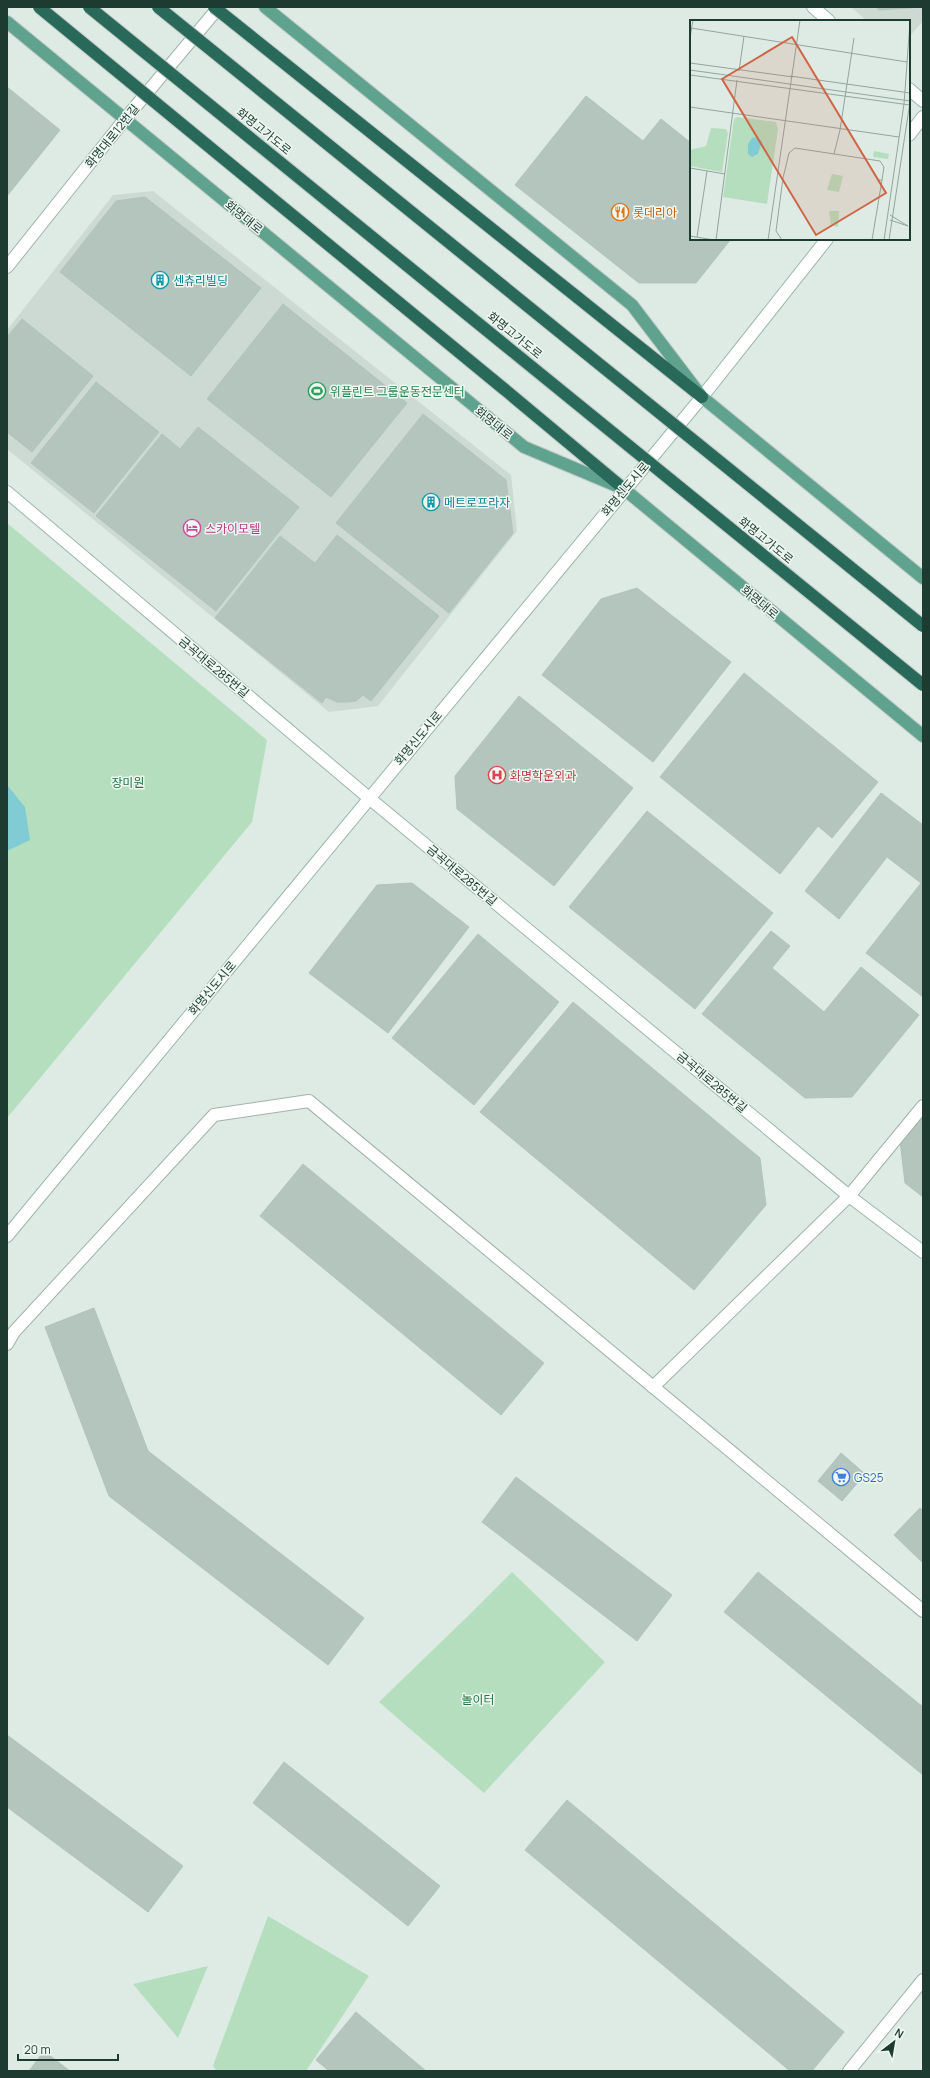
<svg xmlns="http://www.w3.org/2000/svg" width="930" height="2078" viewBox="0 0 930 2078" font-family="Manrope,'Noto Sans KR',sans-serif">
<rect width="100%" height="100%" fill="#deebe4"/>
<g fill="#ccdad3">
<path d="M851,7H923V21L909,37V21H867Z"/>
<path d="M153,191L511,475L517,531L378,706L329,712L7,449V330L113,195Z"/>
</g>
<g fill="#b5debe">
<path d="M7,523L267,740L252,822L7,1118Z"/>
<path d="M512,1572L605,1662L484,1793L379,1702L468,1616Z"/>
<path d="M268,1916L369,1976L306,2071H217L213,2066Z"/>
<path d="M208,1966L178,2038L133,1984Z"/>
</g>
<path fill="#81cbd4" d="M7,785L25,807L30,840L7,851Z"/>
<g fill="#b3c5bd" stroke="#b0c4bb">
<path d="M876,7H923L879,10Z"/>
<path d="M7,87L60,130L7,196Z"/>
<path d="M586,96L643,141L661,119L691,143V239H731L696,283H639L515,185Z"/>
<path d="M145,197L261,288L191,376L60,272L116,201Z"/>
<path d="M283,304L407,403L331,497L207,399Z"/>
<path d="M22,319L93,376L32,452L7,432V337Z"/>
<path d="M96,382L159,432L94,513L31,463Z"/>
<path d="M423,414L506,480L513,533L449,613L336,523Z"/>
<path d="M198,427L299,507L216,611L96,516L162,434L180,449Z"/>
<path d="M337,535L439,616L371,701L363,695L356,701L346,702H337L326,697L322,703L215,618L280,536L315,563Z"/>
<path d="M637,588L731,662L653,762L542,675L601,599Z"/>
<path d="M744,673L878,782L832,838L818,826L780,874L660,777Z"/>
<path d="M519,696L633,788L554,886L457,809L455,776Z"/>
<path d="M881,793L923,825V997L866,953L921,883L887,857L839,919L805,891Z"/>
<path d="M647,811L773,913L695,1009L569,907Z"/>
<path d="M412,883L469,927L388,1033L309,973L377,885Z"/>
<path d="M771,931L790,946L772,968L824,1012L861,967L919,1015L852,1097L805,1098L702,1014Z"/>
<path d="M478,934L559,1002L474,1105L392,1038Z"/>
<path d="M573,1002L760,1158L766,1205L694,1290L480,1112Z"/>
<path d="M923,1111V1197L905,1183L900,1140Z"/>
<path d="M303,1164L544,1363L501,1415L260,1216Z"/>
<path d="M94,1308L148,1451L364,1618L328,1665L109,1496L45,1327Z"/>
<path d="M841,1453L865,1474L842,1501L818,1481Z"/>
<path d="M516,1477L672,1595L637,1641L482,1522Z"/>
<path d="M920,1508L923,1511V1563L894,1535Z"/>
<path d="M758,1572L923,1707V1775L724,1612Z"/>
<path d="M7,1735L183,1866L148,1912L7,1807Z"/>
<path d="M284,1762L440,1886L408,1926L253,1803Z"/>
<path d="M567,1800L844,2032L812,2071H790L525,1850Z"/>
<path d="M356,2012L426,2071H329L316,2060Z"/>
<path d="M44,2051L70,2071H29Z"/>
</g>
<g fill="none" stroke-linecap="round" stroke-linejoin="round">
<defs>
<g id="street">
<path d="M7,267L125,119L219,7"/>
<path d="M7,1344L14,1332L214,1115L309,1101L923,1611"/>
<path d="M653,1387L849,1196L923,1106"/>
<path d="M849,2071L923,1980"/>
</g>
<g id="secondary">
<path d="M813,7L829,21"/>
<path d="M909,89L923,101"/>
<path d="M909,135L923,117"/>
<path d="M7,492L369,798L849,1196L923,1252"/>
<path d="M7,1236L702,397L827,239"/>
</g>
<g id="primary">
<path d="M265,7L632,305L702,397L923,578"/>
<path d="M7,22L524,447L624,489L923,736"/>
</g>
<g id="highway">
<path d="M577,297L702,397"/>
<path d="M504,389L624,489"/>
</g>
</defs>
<use href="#street" stroke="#a1b3ab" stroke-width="14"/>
<use href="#secondary" stroke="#9cb7ac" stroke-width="14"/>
<use href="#primary" stroke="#c0c8c6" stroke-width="14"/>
<use href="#highway" stroke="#c0c8c6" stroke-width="14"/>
<use href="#street" stroke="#fff" stroke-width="12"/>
<use href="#secondary" stroke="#fff" stroke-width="12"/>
<use href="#primary" stroke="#5fa38f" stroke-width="12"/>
<use href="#highway" stroke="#286959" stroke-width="12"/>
<defs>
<g id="highway-bridge">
<path d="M39,7L504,389"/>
<path d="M89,7L923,685"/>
<path d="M158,7L923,626"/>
<path d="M214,7L577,297"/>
</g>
</defs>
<use href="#highway-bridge" stroke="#c0c8c6" stroke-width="14" stroke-linecap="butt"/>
<use href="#highway-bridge" stroke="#286959" stroke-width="12"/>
</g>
<defs>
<symbol id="restaurant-ring" viewBox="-11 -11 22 22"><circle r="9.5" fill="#eef7f2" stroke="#e8710a" stroke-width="1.5"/><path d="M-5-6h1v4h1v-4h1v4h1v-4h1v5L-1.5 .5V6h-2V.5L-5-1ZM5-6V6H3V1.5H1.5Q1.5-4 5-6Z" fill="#e8710a"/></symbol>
<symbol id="building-ring" viewBox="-11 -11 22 22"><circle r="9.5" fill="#eef7f2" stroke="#0f9aa8" stroke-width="1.5"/><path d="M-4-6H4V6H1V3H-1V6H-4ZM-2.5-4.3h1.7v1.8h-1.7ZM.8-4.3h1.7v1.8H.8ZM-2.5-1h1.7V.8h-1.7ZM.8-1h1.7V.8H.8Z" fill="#0f9aa8"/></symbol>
<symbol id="stadium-ring" viewBox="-11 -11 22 22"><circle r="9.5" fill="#eef7f2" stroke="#2e9e5b" stroke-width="1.5"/><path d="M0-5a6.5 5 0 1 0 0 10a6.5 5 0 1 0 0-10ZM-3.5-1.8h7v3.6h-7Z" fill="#2e9e5b"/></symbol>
<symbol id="hotel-ring" viewBox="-11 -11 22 22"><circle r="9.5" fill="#eef7f2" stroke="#d1479c" stroke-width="1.5"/><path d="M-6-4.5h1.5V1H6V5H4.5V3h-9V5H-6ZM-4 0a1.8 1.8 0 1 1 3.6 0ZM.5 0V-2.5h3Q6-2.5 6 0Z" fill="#d1479c"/></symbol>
<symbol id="hospital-ring" viewBox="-11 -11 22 22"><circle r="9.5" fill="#eef7f2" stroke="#e0444e" stroke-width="1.5"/><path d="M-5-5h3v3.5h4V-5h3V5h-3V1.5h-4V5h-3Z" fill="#e0444e"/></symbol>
<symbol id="supermarket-ring" viewBox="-11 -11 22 22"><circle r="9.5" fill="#eef7f2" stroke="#3f7fe0" stroke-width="1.5"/><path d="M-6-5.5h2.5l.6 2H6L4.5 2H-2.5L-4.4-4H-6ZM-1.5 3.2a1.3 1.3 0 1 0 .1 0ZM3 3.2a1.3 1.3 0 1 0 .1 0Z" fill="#3f7fe0"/></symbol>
</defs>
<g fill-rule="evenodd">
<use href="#restaurant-ring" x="610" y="202" width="20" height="20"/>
<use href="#building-ring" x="150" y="270" width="20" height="20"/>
<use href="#stadium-ring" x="307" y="381" width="20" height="20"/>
<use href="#building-ring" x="421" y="492" width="20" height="20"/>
<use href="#hotel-ring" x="182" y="518" width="20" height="20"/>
<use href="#hospital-ring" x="487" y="765" width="20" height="20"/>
<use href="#supermarket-ring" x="831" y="1467" width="20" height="20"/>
</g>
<g text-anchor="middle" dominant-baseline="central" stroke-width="3" stroke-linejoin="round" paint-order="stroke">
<g font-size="12" fill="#1e3b32" stroke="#eef7f2">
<text transform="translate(264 131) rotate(39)">화명고가도로</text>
<text transform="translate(112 136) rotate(-51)">화명대로12번길</text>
<text transform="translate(244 217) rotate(39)">화명대로</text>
<text transform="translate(515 335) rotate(39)">화명고가도로</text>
<text transform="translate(494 423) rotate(39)">화명대로</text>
<text transform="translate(625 489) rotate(-50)">화명신도시로</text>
<text transform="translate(766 540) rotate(39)">화명고가도로</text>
<text transform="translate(760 602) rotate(40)">화명대로</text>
<text transform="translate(214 667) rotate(40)">금곡대로285번길</text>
<text transform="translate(418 738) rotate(-50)">화명신도시로</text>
<text transform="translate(462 875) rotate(40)">금곡대로285번길</text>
<text transform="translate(212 988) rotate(-50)">화명신도시로</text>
<text transform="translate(712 1082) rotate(40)">금곡대로285번길</text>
</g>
<g font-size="12" fill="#c56008" stroke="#eef7f2" text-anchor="start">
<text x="633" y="212">롯데리아</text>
</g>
<g font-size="12" fill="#0d838f" stroke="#eef7f2" text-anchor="start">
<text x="173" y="280">센츄리빌딩</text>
<text x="444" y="502">메트로프라자</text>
</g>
<g font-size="12" fill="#27864d" stroke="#eef7f2" text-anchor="start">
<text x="330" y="391">위플린트 그룹운동전문센터</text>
</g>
<g font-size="12" fill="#b23c85" stroke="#eef7f2" text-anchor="start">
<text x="205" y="528">스카이모텔</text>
</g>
<g font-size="12" fill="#be3a42" stroke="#eef7f2" text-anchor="start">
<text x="510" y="775">화명학운외과</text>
</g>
<g font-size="12" fill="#267441" stroke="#eef7f2">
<text x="128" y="782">장미원</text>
<text x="478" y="1699">놀이터</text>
</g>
<g font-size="12" fill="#366cbe" stroke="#eef7f2" text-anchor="start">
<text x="854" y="1477">GS25</text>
</g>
</g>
<g transform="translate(690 20)">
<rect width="220" height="220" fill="#deebe4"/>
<path d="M47,97L86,102L88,109L77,184L33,177L44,99ZM21,108L36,109L38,113L32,152L0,146V130L16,126ZM184,131L199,134L198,139L183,137ZM142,154L153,156L149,172L137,170ZM139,191H149L148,207L141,205Z" fill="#b5debe"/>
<path d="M63,117L72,121L68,134L62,137L58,134V124Z" fill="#81cbd4"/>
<path fill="none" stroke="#91a59d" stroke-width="1" d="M1,8L217,42M0,18L3,0M0,43L103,57M0,50L220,81M49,51L54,16M0,55L220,85M100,56L220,73M0,87L209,117M144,134L150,110L164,18M0,148L35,154M200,200L218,206L200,195M0,216L24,220M7,217L17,151M26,220L47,60M78,220L110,0M92,220L86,211L93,158L99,133L105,128L190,141L194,147L192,160H187M182,220L192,160M194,220L214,84L220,2M199,220L220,82"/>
<path fill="#cf6546" fill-opacity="0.15" stroke="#cf6546" stroke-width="2" d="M102,17L196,173L126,215L32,59Z"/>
<rect width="220" height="220" fill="none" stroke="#1e3b32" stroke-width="2"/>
</g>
<rect width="930" height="2078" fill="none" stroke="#1e3b32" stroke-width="16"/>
<g transform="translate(894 2042) rotate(31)" stroke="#eef7f2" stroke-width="3" paint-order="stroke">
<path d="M0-3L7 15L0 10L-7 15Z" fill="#1e3b32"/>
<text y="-6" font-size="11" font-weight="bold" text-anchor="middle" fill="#1e3b32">N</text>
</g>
<path d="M18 2054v6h100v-6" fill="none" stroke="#1e3b32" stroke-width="2"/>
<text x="24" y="2054" font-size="12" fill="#1e3b32" stroke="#eef7f2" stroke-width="3" paint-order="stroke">20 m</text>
</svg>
